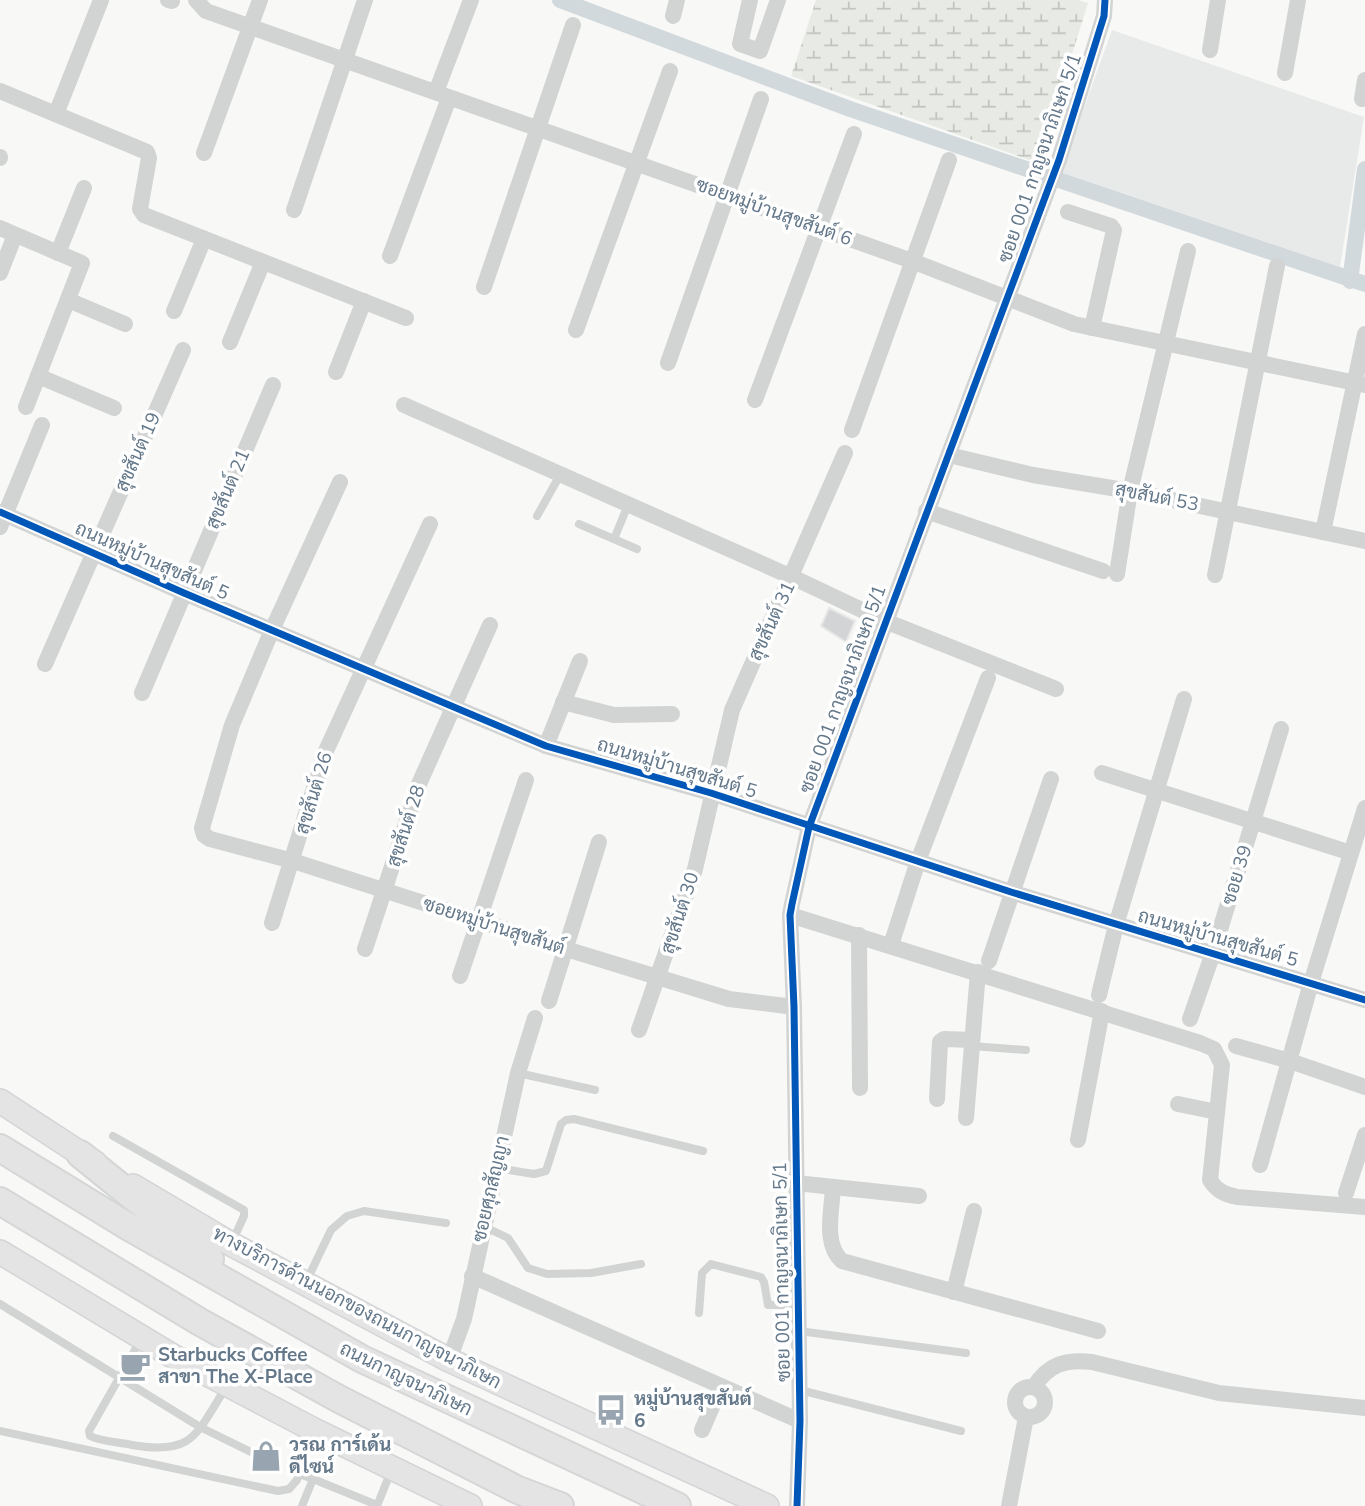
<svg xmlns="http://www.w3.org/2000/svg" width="1365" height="1506" viewBox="0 0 1365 1506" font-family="'Nunito Sans',Sarabun,sans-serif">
<defs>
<pattern id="wetland-marsh" width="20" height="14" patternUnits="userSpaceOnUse" patternTransform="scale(1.75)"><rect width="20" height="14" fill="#e8ebe5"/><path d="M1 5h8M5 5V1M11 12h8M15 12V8" fill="none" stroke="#c0c3bf"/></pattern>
</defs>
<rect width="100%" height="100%" fill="#f8f8f7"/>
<path fill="#e8eae9" d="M1112,30L1364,117L1340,267L1061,172Z"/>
<path fill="url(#wetland-marsh)" d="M816,0H1078L1088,3L1038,163L791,76Z"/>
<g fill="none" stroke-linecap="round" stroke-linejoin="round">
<g stroke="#d2d9dd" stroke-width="16">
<path d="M560,0L850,109L1365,284"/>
<path d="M1350,281L1365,169"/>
</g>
</g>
<path fill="#d2d4d5" stroke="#e8e8e6" stroke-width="2" d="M829,608L855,621L846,642L821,626Z"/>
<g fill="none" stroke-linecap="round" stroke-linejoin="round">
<defs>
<g id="secondary">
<path d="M0,1101L95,1163"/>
<path d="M133,1186L231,1244L449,1360L767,1506"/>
<path d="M0,1252L171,1355L314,1430L470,1506"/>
</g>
<g id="trunk">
<path d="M0,1148L129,1227L362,1359L677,1506"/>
<path d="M80,1154L210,1259"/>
<path d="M0,1201L200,1322L339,1399L518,1490L560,1506"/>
</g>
</defs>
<use href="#secondary" stroke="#d3d5d6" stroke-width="26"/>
<use href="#trunk" stroke="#d5d6d6" stroke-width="30"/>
<g stroke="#d2d3d3" stroke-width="8">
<path d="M537,516L560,475"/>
<path d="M579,524L637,549"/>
<path d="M614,539L628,505"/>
<path d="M972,1046L1026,1050"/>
<path d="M518,1073L595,1090"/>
<path d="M113,1136L244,1210V1216L232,1242"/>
<path d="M496,1168L534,1174L546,1171L561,1124L566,1120L574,1119L703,1151"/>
<path d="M483,1226L508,1238L528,1268L547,1274L591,1273L641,1264"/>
<path d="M306,1282L331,1230L347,1216L364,1211L446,1223"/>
<path d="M0,1304L200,1427L259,1456"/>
<path d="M699,1313L702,1273L711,1264L761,1277L764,1282L768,1305H798"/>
<path d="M799,1331L966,1353"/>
<path d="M140,1341L89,1431L90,1436C102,1442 119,1442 132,1445C195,1456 196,1433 227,1386"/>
<path d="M800,1390L961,1431"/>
<path d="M0,1431L278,1491L289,1489L297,1480L313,1433"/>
<path d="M299,1474L313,1479L302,1506"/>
<path d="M313,1479L377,1505"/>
<path d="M377,1506L391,1471"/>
</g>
<g stroke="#d2d3d3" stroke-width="16">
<path d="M168,0L172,1"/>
<path d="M196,0L206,11L912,261L1074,324L1365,385"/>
<path d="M750,0L740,44L760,51L778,0"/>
<path d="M673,16L677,0"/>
<path d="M1210,50L1218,0"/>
<path d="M1285,73L1298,0"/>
<path d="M0,91L147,152L149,158L140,209L144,215L406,318"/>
<path d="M436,92L471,0"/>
<path d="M1362,99L1365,80"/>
<path d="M56,114L101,0"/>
<path d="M204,153L260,0"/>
<path d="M0,158V157"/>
<path d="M294,210L365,0"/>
<path d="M1068,212L1111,226L1114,230L1092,328"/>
<path d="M0,228L82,263L26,407"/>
<path d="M58,253L84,188"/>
<path d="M390,256L449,98"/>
<path d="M0,273L15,235"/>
<path d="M484,287L573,25"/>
<path d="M68,300L125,324"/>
<path d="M174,311L204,239"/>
<path d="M576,330L670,71"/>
<path d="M230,342L263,262"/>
<path d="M668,363L761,99"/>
<path d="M336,372L364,301"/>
<path d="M38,376L114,408"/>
<path d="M755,400L854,134"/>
<path d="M404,405L792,577L885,621L1056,689"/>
<path d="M852,430L949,160"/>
<path d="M949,455L1033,475L1130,491L1365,541"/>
<path d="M340,482L272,630L232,725L202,828L204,835L210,839L293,861L566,949L729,999L794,1007"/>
<path d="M926,511L1103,571"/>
<path d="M0,512L184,593L546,746L711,793L1011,892L1365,1000"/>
<path d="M0,527L42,425"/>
<path d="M1323,532L1365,334"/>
<path d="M1117,574L1130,491L1188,251"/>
<path d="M1215,575L1277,266"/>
<path d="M45,664L183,350"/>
<path d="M142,693L273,385"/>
<path d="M563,702L614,715L672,714"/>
<path d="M546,746L580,661"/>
<path d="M1102,773L1351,853"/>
<path d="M790,915L1200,1043L1214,1049L1222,1065L1210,1180C1217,1191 1224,1194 1237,1197L1365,1207"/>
<path d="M272,923L325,753L430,524"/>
<path d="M859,935L860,1088"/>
<path d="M891,945L918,861L988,678"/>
<path d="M365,949L419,784L490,625"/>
<path d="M989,961L1051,779"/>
<path d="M460,976L526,780"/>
<path d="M1099,995L1116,925L1184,699"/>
<path d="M549,1001L599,842"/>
<path d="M1190,1019L1213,953L1281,729"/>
<path d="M639,1030L695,869L732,710L845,453"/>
<path d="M1236,1046L1290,1061L1365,1087"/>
<path d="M937,1099L940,1042L944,1039L972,1040"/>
<path d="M1178,1104L1217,1112"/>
<path d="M966,1118L978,972"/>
<path d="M1078,1140L1102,1011"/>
<path d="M1260,1165L1311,983L1365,808"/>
<path d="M796,1183L919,1196"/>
<path d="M833,1187C832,1211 823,1244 842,1261L1098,1331"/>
<path d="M1346,1193L1365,1135"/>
<path d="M472,1276L800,1421"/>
<path d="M954,1292L974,1211"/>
<path d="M449,1360L464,1319L518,1073L535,1018"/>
<circle cx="1030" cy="1402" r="15"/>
<path d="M1034,1387C1048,1364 1066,1359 1092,1362L1219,1393L1365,1408"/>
<path d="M702,1430L721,1386"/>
<path d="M797,1506L800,1421L794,1007L790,915L792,904L809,827L1059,160L1104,16L1105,0"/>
<path d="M1009,1506L1026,1417"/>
</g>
<use href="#secondary" stroke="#e4e4e4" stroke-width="23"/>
<use href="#trunk" stroke="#e4e4e4" stroke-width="26"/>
<defs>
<g id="cycleway">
<path d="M0,512L184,593L546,746L711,793L1011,892L1365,1000"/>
<path d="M797,1506L800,1421L794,1007L790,915L792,904L809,827L1059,160L1104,16L1105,0"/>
</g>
</defs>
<use href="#cycleway" stroke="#fff" stroke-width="11"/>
<use href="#cycleway" stroke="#0057b8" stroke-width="7"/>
</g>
<defs>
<symbol id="cafe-bare" viewBox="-9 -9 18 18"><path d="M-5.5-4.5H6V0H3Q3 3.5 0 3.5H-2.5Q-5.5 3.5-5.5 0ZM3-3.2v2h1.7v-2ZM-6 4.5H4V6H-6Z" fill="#98a5b0" stroke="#fff" stroke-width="2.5" paint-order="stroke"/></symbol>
<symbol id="bus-bare" viewBox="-9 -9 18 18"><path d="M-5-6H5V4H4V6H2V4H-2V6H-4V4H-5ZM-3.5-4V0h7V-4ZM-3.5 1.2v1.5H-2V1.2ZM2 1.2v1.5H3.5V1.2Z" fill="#98a5b0" stroke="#fff" stroke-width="2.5" paint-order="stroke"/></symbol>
<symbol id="shop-bare" viewBox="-9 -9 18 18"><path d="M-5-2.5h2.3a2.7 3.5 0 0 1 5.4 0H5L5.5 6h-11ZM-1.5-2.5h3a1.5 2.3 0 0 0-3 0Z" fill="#98a5b0" stroke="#fff" stroke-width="2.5" paint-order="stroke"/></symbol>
</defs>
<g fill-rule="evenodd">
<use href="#cafe-bare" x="113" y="1344" width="44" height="44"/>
<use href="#bus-bare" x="589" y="1388" width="44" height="44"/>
<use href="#shop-bare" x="244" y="1434" width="44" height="44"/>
</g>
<g text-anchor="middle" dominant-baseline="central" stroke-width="7" stroke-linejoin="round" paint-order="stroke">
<g font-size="19" fill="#64788a" stroke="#fff">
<text transform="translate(1040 158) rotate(-71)">ซอย 001 กาญจนาภิเษก 5/1</text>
<text transform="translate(774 212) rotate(20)">ซอยหมู่บ้านสุขสันต์ 6</text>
<text transform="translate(138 452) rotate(-66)">สุขสันต์ 19</text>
<text transform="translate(228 489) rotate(-67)">สุขสันต์ 21</text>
<text transform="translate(1157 497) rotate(11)">สุขสันต์ 53</text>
<text transform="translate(152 561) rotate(24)">ถนนหมู่บ้านสุขสันต์ 5</text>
<text transform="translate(772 621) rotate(-65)">สุขสันต์ 31</text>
<text transform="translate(843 689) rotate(-70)">ซอย 001 กาญจนาภิเษก 5/1</text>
<text transform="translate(677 768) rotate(17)">ถนนหมู่บ้านสุขสันต์ 5</text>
<text transform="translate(314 793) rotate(-73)">สุขสันต์ 26</text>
<text transform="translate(406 826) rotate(-72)">สุขสันต์ 28</text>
<text transform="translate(1237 875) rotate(-73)">ซอย 39</text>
<text transform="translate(680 913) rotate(-72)">สุขสันต์ 30</text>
<text transform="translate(494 926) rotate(18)">ซอยหมู่บ้านสุขสันต์</text>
<text transform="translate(1218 938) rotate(16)">ถนนหมู่บ้านสุขสันต์ 5</text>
<text transform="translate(491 1189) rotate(-77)">ซอยศุภสัญญา</text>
<text transform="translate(782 1272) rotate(-91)">ซอย 001 กาญจนาภิเษก 5/1</text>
<text transform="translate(357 1308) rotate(28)">ทางบริการด้านนอกของถนนกาญจนาภิเษก</text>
<text transform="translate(406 1379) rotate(26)">ถนนกาญจนาภิเษก</text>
</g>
<g font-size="19" font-weight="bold" fill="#64788a" stroke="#fff" text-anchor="start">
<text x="158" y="1355">Starbucks Coffee<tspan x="158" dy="22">สาขา The X-Place</tspan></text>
<text x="634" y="1399">หมู่บ้านสุขสันต์<tspan x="634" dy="22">6</tspan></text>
<text x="289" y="1445">วรุณ การ์เด้น<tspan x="289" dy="22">ดีไซน์</tspan></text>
</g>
</g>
</svg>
